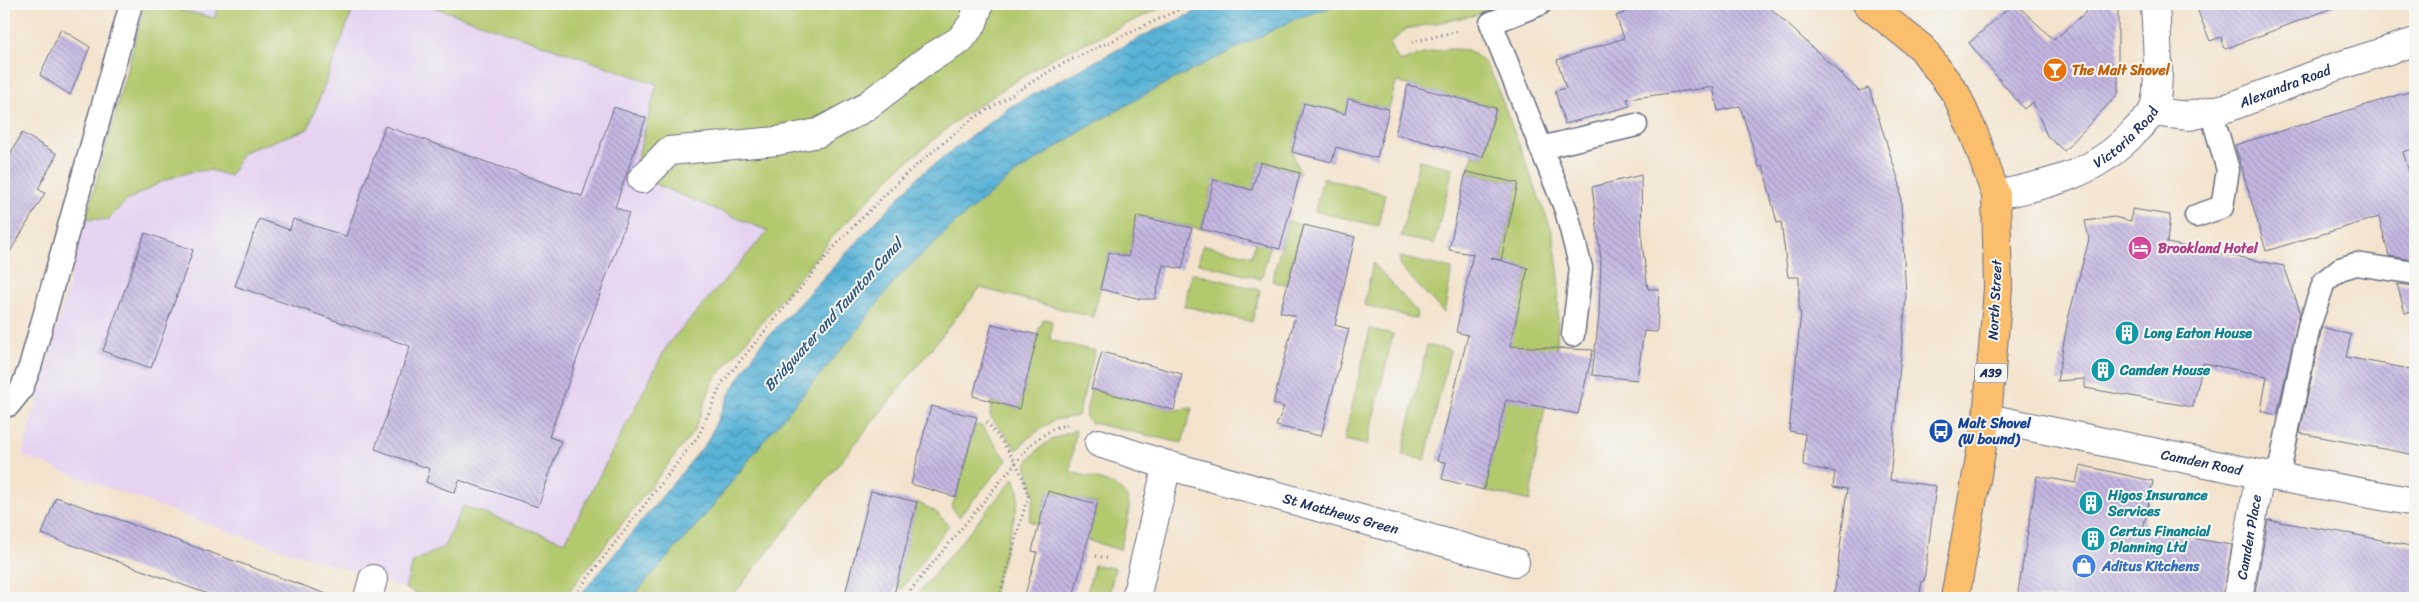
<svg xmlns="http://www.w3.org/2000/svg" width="2419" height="602" viewBox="0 0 2419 602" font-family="Sriracha,sans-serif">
<defs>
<pattern id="water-waves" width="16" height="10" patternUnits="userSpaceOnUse" patternTransform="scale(1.25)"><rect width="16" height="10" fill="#58b2d6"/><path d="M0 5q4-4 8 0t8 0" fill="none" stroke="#4891b1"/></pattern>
<pattern id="building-back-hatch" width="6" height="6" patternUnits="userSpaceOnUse" patternTransform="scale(1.25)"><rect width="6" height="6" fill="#c6b7e2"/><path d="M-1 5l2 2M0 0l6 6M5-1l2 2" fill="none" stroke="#a095ba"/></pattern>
</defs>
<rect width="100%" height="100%" fill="#f6f6f2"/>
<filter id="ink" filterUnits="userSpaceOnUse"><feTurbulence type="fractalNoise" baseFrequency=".02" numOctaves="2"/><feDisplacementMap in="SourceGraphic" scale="10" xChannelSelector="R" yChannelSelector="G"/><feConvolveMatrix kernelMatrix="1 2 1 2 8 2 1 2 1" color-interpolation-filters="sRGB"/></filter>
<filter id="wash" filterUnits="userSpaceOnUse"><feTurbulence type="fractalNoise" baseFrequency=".0096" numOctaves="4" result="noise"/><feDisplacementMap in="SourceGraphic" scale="20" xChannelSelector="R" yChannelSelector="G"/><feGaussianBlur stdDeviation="1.12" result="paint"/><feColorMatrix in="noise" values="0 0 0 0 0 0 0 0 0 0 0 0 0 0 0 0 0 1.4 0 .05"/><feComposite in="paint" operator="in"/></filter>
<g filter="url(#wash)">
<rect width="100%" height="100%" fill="#f3e3cc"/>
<path fill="#e5d3f1" d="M145,4H985L668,344L535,598H427L393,584L243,537L22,456Z"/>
<g fill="#b3c96e" stroke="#677c66">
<path d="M145,4H180L179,10L215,18L218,4H355L308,129L243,152L230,176L210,170L190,172L163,181L126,201L108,220L86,219Z"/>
<path d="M425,4H1170L1052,58L966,113L898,169L836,233L713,381L694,431L564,598H427L405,588L413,562L444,547L463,506L565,542L668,344L768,231L633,175L657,84Z"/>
<path d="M1341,4H1504L1476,15L1406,29L1389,44L1400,62C1425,53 1462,38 1484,62C1488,67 1491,74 1494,79L1553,234L1559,276L1557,348L1538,443L1530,501L1484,490L1515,361L1510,345L1528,268L1501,261L1518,183L1467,172L1473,155L1483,157L1496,108L1396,82L1389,109L1349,99L1345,114L1304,103L1292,152L1300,173L1260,162L1252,190L1214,180L1201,229L1137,216L1129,257L1109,252L1093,317L980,288L731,598H631L708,512L765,439L851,338L897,278L954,224L1012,176L1083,130L1162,85L1295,19Z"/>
<path d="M1419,160L1453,168L1434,244L1401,237Z"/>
<path d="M1323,178L1385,194L1378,226L1315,211Z"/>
<path d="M1260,221L1276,225L1261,279L1198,263L1203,245L1252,256Z"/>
<path d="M1288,221L1302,225L1286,285L1272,281Z"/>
<path d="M1400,257L1452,269L1444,313L1400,266Z"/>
<path d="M1373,263L1416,311L1417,319L1364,305Z"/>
<path d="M1192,273L1260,290L1252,322L1184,306Z"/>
<path d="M1044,319L1052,321L1050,340L1095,351L1078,416L1054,420L1028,438L1017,450L990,416L991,401L1019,409L1039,329Z"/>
<path d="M1370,329L1393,334L1367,445L1344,440Z"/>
<path d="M1427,345L1450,350L1425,460L1402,455Z"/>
<path d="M1091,389L1174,410L1192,408L1182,443L1092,423L1085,418Z"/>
<path d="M975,425L982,426L1007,460L959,517L951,506L956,497Z"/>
<path d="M1076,430L1070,471C1089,478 1129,482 1129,507C1129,521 1123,537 1120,550L1087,540L1097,504L1048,491L1039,525L1029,521L1034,496L1026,464C1039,445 1054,437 1076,430Z"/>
<path d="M1014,478L1019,491L1017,507L992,598H924L916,596Z"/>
<path d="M917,502L936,512L949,525L901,590L896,585Z"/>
<path d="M1094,565L1115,568L1108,598H1086Z"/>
</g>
<path fill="url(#water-waves)" stroke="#3a709a" d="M1213,4H1341L1295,19L1162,85L1083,130L1012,176L954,224L897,278L851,338L765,439L708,512L631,598H578L707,442L730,393L760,345L920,175L1011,106L1153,31Z"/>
<g id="blocks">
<g fill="url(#building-back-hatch)">
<path d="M1645,4H1766L1859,91L1869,88L1900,185L1906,297L1890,480L1936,486L1924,581H1922L1919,598H1834L1847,489L1833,487L1835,472L1803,466L1805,434L1789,431L1801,312H1799V277H1788L1781,222L1777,223L1763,166L1759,167L1740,106L1718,111L1713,87L1627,99L1630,106L1565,124L1555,91L1566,88L1557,60L1624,38L1616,16Z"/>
<path d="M2013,4H2016L2054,40L2095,4H2107L2118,11V94L2064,151L2047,136L2033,102L2024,109L1969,43Z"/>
<path d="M2195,4H2335V7L2225,49L2221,37L2210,41Z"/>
<path d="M61,29L90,47L70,95L40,75Z"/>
<path d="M1408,85L1496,108L1483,157L1395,134Z"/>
<path d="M2415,90V148L2403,152L2415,193V260L2389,256L2379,217L2266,251L2235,145Z"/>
<path d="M1348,99L1389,109L1377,158L1336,147L1332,162L1292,152L1304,103L1345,114Z"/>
<path d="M614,107L646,118L615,207L629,213L549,437L561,441L538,507L459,480L455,493L426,482L430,469L375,449L410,346L235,286L259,219L290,230L293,219L346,236L385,126L582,196Z"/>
<path d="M22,133L57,154L38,189L45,193L4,262V165Z"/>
<path d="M1260,162L1300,173L1280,249L1201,229L1214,180L1252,190Z"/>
<path d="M1466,172L1518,183L1501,260L1491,258L1528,268L1510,346L1593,350L1578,414L1506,400L1484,490L1442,479L1446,462L1437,461L1468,335L1456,332L1473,254L1449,250Z"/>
<path d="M1641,175L1642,243L1648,289H1659L1657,332L1644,331L1637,380L1592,375L1599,316L1601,259L1592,187Z"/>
<path d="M2132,209L2170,215L2167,243L2284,266L2300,311L2277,415L2261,411L2267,376L2203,363L2193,407L2085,388V379L2057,381L2068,319L2089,239L2085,221L2114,217L2131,221Z"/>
<path d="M1137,216L1192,228L1182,269L1163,265L1155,299H1141L1100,289L1109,252L1128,257Z"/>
<path d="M1304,225L1355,237L1335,325L1349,329L1321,436L1276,426L1284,407L1273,404L1295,316L1280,312Z"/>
<path d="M145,233L193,250L151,368L103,351Z"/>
<path d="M2397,284L2415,286V312L2405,313Z"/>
<path d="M992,324L1038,335L1019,409L973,396Z"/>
<path d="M2322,327L2351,335L2346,357L2415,370V455L2300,433Z"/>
<path d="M1102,352L1182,374L1174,410L1091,389Z"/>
<path d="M931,406L977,417L956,497L911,484Z"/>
<path d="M2080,465L2153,481L2143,530L2232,545L2223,598H2017L2037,476L2076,483Z"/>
<path d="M871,491L917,502L893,598H844Z"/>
<path d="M1048,491L1097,504L1073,598H1024L1037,552L1032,551Z"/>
<path d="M56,497L329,595L328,598H219L42,534Z"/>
<path d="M2268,520L2352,534L2415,547V598H2254Z"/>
</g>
</g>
</g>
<g filter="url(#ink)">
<use href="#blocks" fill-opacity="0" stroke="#676e84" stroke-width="1"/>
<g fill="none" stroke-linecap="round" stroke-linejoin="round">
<defs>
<g id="lane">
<path d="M1540,4L1491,23L1566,210L1581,268L1573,335"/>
<path d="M1541,148L1636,125"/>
<path d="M2196,216L2222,207L2228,170L2211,111"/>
<path d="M4,405H9L21,390L30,367L131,4"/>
<path d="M2278,477L2309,326L2324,282L2340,269L2356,264L2415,273"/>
</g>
<g id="street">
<path id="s1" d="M2152,112L2189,116L2230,107L2332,68L2415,42"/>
<path d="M642,179L669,151L777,141L818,133L864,108L927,60L960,40L973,23L979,4"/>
<path id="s2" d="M1996,195C2051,184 2096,174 2135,131C2140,125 2150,118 2153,111C2162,85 2156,32 2155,4"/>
<path id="s3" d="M1987,418L2260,474L2415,502"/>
<path id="s4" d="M1099,443L1167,465L1515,562"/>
<path d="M368,598L373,579"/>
<path d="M1136,598L1167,465"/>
<path id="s5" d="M2238,598L2260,474"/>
</g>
<path id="primary" d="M1867,4L1922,48L1956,94L1975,136L1996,195L1998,289L1987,418L1955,598"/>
</defs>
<use href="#lane" stroke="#676e84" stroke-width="25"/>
<use href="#street" stroke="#676e84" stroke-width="30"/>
<use href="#primary" stroke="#676e84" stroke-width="30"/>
<g stroke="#676e84" stroke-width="3" stroke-dasharray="1 4" stroke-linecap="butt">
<path d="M1412,42L1459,31"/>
<path d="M987,422C1005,446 1022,466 1028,496L999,598"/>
<path d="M1096,556L1110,559"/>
<path d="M572,598L699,435L722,383L842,238L907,173L971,120L1058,66L1191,4"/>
<path d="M904,598L1032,443L1054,428L1070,424"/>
</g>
<use href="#lane" stroke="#fff" stroke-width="22"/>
<use href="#street" stroke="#fff" stroke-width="28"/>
<use href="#primary" stroke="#fabe6d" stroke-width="28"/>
</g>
</g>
<defs>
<symbol id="bar-disc" viewBox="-11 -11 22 22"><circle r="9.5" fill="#e8710a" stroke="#f6f6f2"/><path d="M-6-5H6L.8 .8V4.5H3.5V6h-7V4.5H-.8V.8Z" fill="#fff"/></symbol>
<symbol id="hotel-disc" viewBox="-11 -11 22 22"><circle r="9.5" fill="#d1479c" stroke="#f6f6f2"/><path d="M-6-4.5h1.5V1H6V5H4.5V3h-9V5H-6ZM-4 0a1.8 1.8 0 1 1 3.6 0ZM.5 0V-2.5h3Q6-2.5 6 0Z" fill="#fff"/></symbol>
<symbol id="building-disc" viewBox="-11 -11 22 22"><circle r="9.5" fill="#0f9aa8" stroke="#f6f6f2"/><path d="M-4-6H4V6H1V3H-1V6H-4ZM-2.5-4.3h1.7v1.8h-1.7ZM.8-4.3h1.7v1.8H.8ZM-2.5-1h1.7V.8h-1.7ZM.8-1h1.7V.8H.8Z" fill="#fff"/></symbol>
<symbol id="bus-disc" viewBox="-11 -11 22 22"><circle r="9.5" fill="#1a4fb4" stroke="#f6f6f2"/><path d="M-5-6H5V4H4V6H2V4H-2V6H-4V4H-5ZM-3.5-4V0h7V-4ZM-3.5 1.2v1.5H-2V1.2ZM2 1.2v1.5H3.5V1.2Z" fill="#fff"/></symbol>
<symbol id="shop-disc" viewBox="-11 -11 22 22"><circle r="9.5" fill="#3f7fe0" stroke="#f6f6f2"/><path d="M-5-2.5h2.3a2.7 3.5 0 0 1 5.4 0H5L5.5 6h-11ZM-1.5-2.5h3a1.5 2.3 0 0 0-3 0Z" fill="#fff"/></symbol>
</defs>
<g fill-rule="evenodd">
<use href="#bar-disc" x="2041" y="56" width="28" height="28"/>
<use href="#hotel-disc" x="2126" y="234" width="28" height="28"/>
<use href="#building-disc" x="2113" y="319" width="28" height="28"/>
<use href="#building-disc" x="2089" y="356" width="28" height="28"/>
<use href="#bus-disc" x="1927" y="417" width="28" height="28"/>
<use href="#building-disc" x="2077" y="489" width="28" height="28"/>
<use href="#building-disc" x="2079" y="525" width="28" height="28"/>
<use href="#shop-disc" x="2070" y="552" width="28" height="28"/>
</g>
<g text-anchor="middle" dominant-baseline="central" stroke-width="4" stroke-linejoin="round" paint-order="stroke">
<rect fill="#f6f6f2" stroke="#5d6b8a" stroke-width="1" x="1975" y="363.5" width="32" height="19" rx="4"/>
<g font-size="12" font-weight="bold" fill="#1b2f5e">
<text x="1991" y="373">A39</text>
</g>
<g font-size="14" font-weight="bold" fill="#c56008" stroke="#f6f6f2" text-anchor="start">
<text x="2072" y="70">The Malt Shovel</text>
</g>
<g font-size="14" fill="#1b2f5e" stroke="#f6f6f2">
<text stroke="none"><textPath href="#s1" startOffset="138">Alexandra Road</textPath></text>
<text stroke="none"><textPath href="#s2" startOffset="145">Victoria Road</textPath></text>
<text transform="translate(1995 300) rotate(-87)">North Street</text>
<text stroke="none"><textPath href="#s3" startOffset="219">Camden Road</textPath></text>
<text stroke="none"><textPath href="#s4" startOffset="252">St Matthews Green</textPath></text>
<text stroke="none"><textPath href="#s5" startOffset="62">Camden Place</textPath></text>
</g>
<g font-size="14" font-weight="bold" fill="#b23c85" stroke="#f6f6f2" text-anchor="start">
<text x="2158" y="248">Brookland Hotel</text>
</g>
<g font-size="14" font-weight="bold" fill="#0d838f" stroke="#f6f6f2" text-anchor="start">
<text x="2144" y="333">Long Eaton House</text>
<text x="2120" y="370">Camden House</text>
<text x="2108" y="495">Higos Insurance<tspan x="2108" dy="16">Services</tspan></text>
<text x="2110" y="531">Certus Financial<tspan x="2110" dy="16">Planning Ltd</tspan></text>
</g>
<g font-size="14" font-weight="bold" fill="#164399" stroke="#f6f6f2" text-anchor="start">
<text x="1958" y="423">Malt Shovel<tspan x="1958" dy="16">(W bound)</tspan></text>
</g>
<g font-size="14" font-weight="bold" fill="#366cbe" stroke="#f6f6f2" text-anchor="start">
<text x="2102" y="566">Aditus Kitchens</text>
</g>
<g font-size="15" font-style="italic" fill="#2d5682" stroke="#f6f6f2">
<text transform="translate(833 315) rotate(-48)">Bridgwater and Taunton Canal</text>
</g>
</g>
<rect width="2419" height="602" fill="none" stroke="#f6f6f2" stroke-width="20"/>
</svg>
